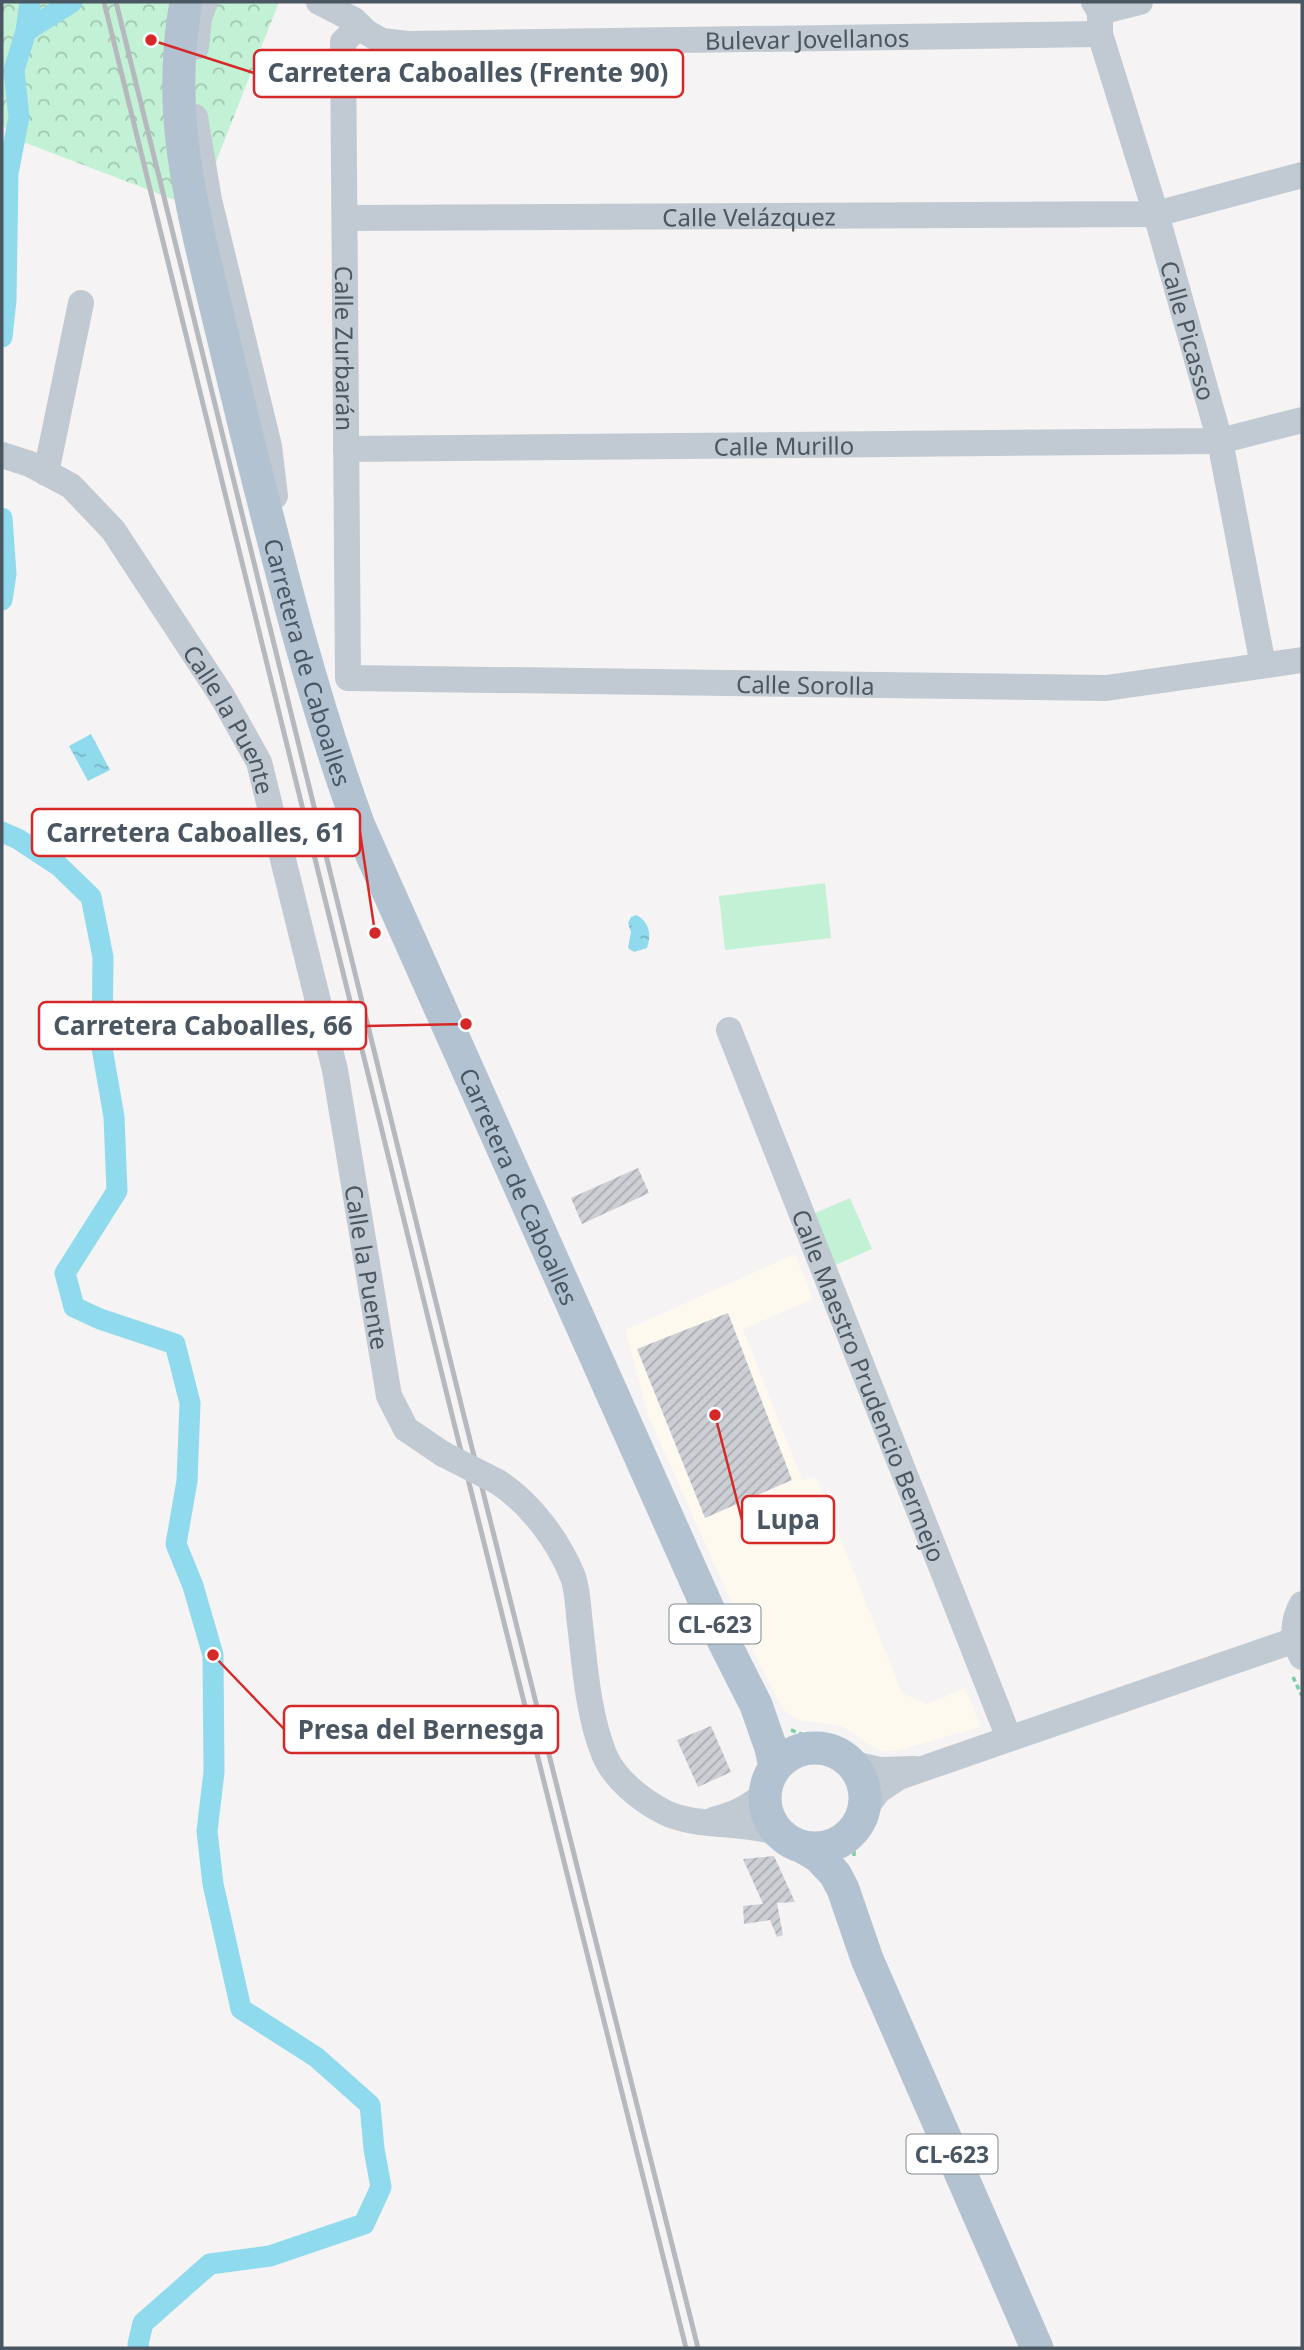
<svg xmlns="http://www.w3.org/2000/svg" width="1304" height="2350" viewBox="0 0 1304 2350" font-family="'Noto Sans',sans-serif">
<defs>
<pattern id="forest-crowns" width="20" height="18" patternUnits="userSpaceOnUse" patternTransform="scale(1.75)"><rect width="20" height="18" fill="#c3f1d5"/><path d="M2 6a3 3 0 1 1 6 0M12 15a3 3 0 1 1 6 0" fill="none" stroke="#a0c6b0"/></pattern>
<pattern id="water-ripples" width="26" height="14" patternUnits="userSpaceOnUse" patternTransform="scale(1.75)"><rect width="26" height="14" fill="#90daee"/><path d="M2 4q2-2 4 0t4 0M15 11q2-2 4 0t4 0" fill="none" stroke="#78b4c4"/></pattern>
<pattern id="building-hatch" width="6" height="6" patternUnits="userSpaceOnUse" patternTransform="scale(1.75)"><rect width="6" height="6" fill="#cdcfd5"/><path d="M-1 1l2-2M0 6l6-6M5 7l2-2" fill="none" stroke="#a8abb0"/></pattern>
</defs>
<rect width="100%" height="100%" fill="#f5f3f3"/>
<path fill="#fdf9ef" d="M795,1254L813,1299L743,1329L802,1480L816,1477L902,1693L927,1704L965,1688L981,1727L896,1751H884L874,1748L843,1727L825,1723L801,1721L785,1712L754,1653L648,1415L625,1330Z"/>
<path fill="url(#forest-crowns)" d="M2,2H279L208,182L201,210L18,140L2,125Z"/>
<g fill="#c3f1d5">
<path d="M825,883L831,938L725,950L719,896Z"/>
<path d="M850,1198L872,1249L835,1265L813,1214Z"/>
</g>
<g fill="url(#water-ripples)">
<path d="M91,734L110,770L88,781L69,746Z"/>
<path d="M636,915C649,921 652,935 647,948L634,952L628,948L631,932L628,923L631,917Z"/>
</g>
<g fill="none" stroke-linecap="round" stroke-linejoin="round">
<g stroke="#90daee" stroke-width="21">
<path d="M26,31L72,2"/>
<path d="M2,337L6,300L8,173L19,117L14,70L26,31L30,2"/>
<path d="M2,518L6,574L2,600"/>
<path d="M2,832L18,839L59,866L91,897L103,957L102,1048L114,1117L117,1191L65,1273L74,1307L100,1319L175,1344L190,1403L187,1481L176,1544L193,1586L213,1655L214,1772L207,1831L213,1884L241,2009L316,2057L370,2105L374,2149L381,2187L364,2224L270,2256L210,2264L143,2323L138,2344L139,2348"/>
</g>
</g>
<g fill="url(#building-hatch)">
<path d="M638,1168L649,1193L582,1224L571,1198Z"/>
<path d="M728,1313L792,1480L705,1518L637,1349Z"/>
<path d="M711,1726L731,1772L698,1787L677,1740Z"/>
<path d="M774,1856L795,1902L777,1903L783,1935L777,1937L770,1920L744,1924L743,1906L763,1904L743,1859Z"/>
</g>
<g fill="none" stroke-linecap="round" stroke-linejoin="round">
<g stroke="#7ad0a6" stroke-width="3.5" stroke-dasharray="5 3.5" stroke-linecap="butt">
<path d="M1293,1677L1302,1696"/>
<path d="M791,1730L809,1737"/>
<circle cx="815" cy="1796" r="60"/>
<path d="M854,1856V1842"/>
</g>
<g stroke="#c1cad2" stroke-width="26">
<path id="s1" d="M319,2L354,20L366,32L382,41L408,44L1100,34"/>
<path id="s2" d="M1094,2L1100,12V34L1156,214L1220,441L1263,665"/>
<path d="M1100,12L1140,2"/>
<path id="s3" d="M359,26L343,42L348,678L1106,688L1302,660"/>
<path d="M196,47L199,18L205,2"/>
<path d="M195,117L209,200L269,446L275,496"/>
<path id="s4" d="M345,218L1156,214L1302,175"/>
<path id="s5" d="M346,449L1220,441L1302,420"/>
<path id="s6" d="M2,455L30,464L71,486L113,530L222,696L259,762L335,1070L389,1396L406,1429L443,1454"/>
<path d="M46,473L81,303"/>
<path id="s7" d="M729,1030L1009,1738"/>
<path d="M498,1482C531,1504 558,1540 573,1577C578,1591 578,1609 580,1624C585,1667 588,1714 604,1754C614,1779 641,1800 664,1812C696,1828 745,1821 779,1833"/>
<path d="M1302,1604C1292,1621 1292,1640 1302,1657"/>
<path d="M850,1763L879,1770L914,1769"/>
<path d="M864,1810L878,1791L899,1777L1295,1640"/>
<path d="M713,1820C735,1814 749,1808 765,1793"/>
</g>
<g stroke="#b3c2d1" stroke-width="33">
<path id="s8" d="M186,2C168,102 186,182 209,279C221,327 232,376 244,424C278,559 311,695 359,826L714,1622L756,1705L771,1748L775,1767"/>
<circle cx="815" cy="1798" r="50"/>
<path d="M803,1847L818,1856L835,1874L843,1889L867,1959L1037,2348"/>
</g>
<g stroke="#b5b8bd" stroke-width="5">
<path d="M104,2L453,1419L686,2348"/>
<path d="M116,2L464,1416L698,2348"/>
</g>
<path stroke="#c1cad2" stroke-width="26" d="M443,1454L498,1482"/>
</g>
<g text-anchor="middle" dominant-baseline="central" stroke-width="7" stroke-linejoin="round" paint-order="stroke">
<g fill="#fff" stroke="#808990" stroke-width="2">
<rect x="669.5" y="1604.5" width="91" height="39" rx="5"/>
<rect x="906.5" y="2134.5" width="91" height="39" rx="5"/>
</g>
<g font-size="23" font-weight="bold" fill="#4a5661">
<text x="715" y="1624">CL-623</text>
<text x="952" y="2154">CL-623</text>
</g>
<g font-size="24" fill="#4a5661" stroke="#fff">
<text stroke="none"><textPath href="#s1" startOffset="500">Bulevar Jovellanos</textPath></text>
<text stroke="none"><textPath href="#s4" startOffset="404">Calle Velázquez</textPath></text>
<text stroke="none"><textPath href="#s2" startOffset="343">Calle Picasso</textPath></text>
<text stroke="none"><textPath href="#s3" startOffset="329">Calle Zurbarán</textPath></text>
<text stroke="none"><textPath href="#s5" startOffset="438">Calle Murillo</textPath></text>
<text stroke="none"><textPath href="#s8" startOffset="676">Carretera de Caboalles</textPath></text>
<text stroke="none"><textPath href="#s3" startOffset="1116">Calle Sorolla</textPath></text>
<text stroke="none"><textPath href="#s6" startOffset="360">Calle la Puente</textPath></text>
<text stroke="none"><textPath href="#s8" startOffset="1242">Carretera de Caboalles</textPath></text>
<text stroke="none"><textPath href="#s6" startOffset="928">Calle la Puente</textPath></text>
<text stroke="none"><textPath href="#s7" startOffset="382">Calle Maestro Prudencio Bermejo</textPath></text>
</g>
</g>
<path fill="none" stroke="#d62828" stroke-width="2.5" d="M151 40L254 73M375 933L360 832M466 1024L366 1026M715 1415L742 1520M213 1655L284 1729"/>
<g fill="#d62828" stroke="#fff" stroke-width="2.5">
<circle cx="151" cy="40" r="7"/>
<circle cx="375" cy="933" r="7"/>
<circle cx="466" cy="1024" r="7"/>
<circle cx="715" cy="1415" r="7"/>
<circle cx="213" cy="1655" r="7"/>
</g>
<g fill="#fff" stroke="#d62828" stroke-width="2.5">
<rect x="254" y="50" width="429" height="47" rx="7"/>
<rect x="32" y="809" width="328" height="47" rx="7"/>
<rect x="39" y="1002" width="327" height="47" rx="7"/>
<rect x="742" y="1496" width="92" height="47" rx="7"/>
<rect x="284" y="1706" width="274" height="47" rx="7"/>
</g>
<g font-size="26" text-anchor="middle" font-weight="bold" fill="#4a5661">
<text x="468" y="82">Carretera Caboalles (Frente 90)</text>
<text x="196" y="842">Carretera Caboalles, 61</text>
<text x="203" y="1035">Carretera Caboalles, 66</text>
<text x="788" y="1529">Lupa</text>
<text x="421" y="1739">Presa del Bernesga</text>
</g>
<rect width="1304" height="2350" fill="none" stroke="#4a5661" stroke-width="7"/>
</svg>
